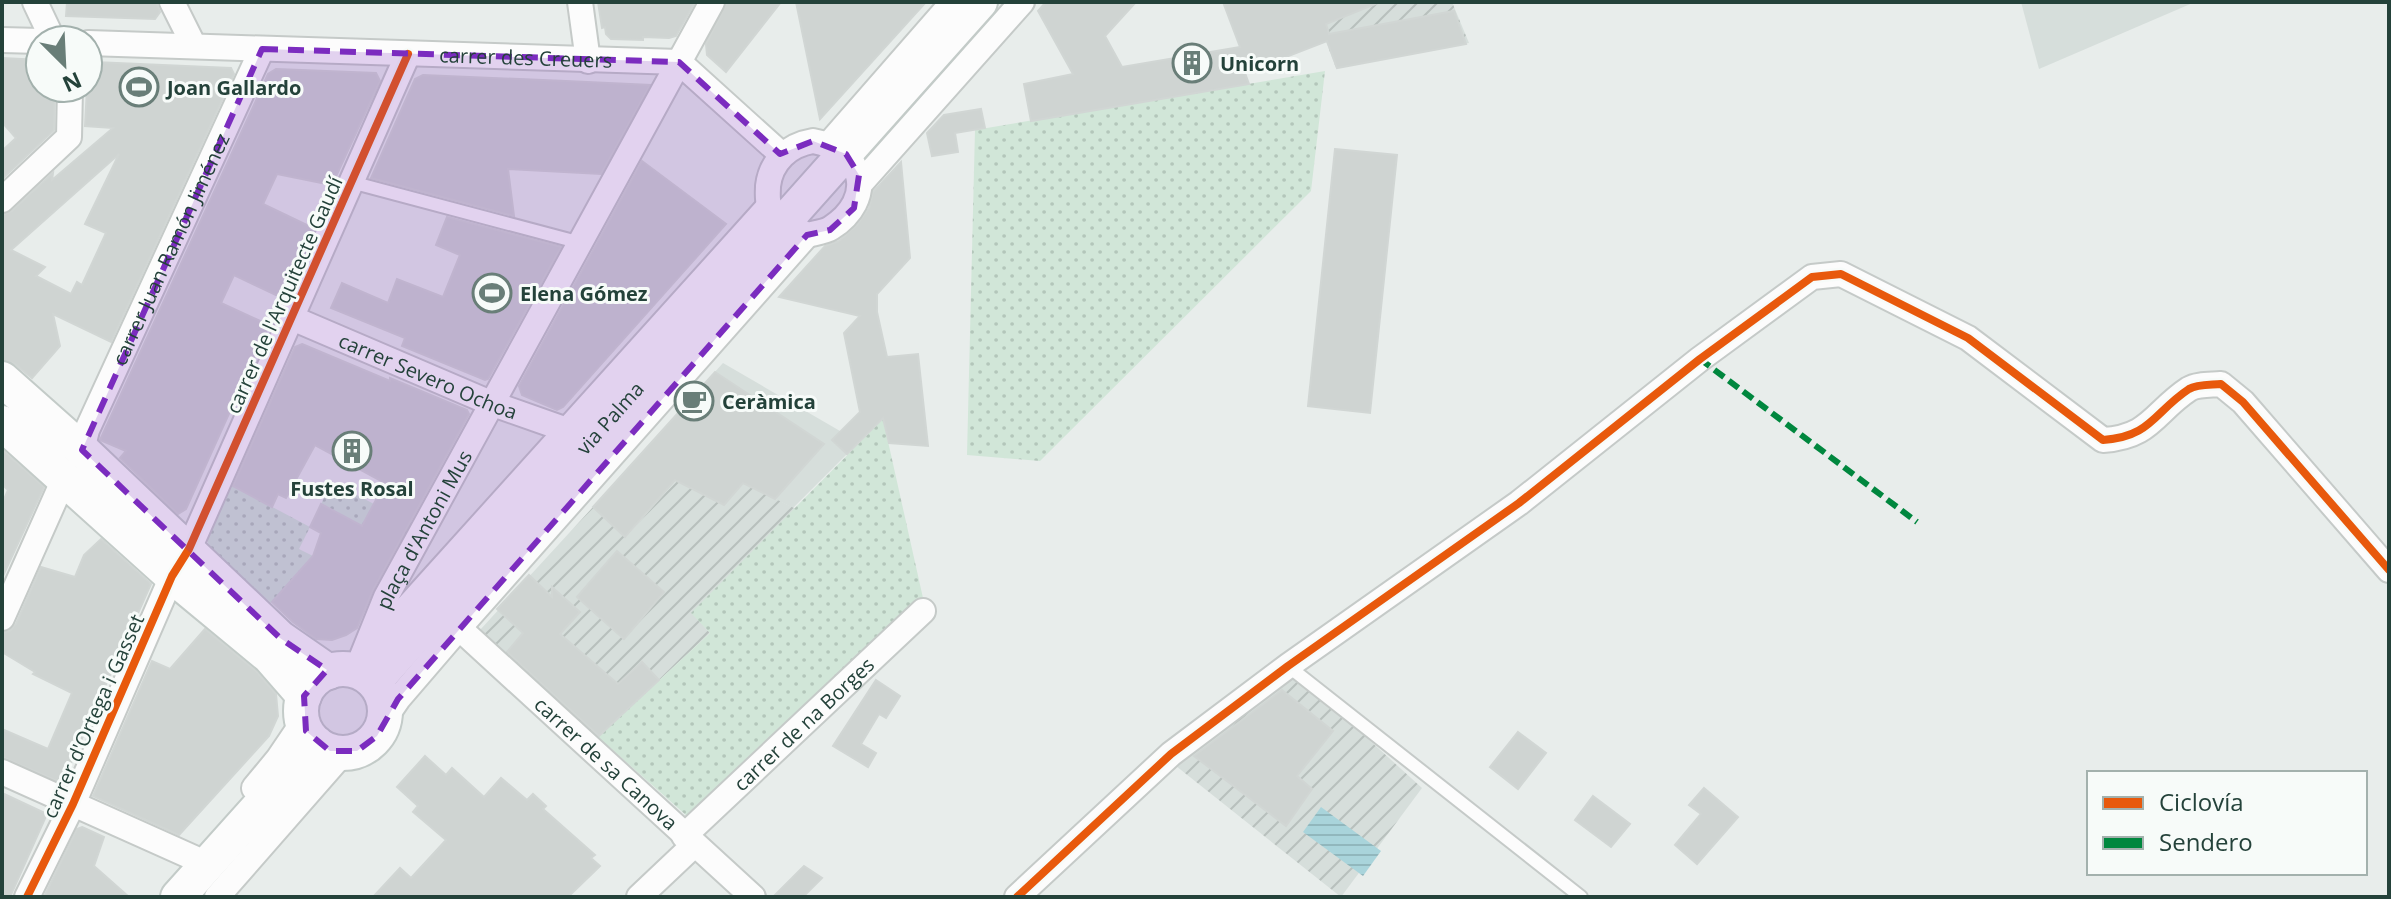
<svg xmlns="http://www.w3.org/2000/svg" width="2391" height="899" viewBox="0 0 2391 899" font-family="'Open Sans',sans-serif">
<defs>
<pattern id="industrial-furrows" width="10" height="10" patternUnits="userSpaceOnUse" patternTransform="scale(2)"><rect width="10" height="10" fill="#d6dedb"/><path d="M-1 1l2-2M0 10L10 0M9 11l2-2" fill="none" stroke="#b8c0bd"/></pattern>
<pattern id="grass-dots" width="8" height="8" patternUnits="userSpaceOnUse" patternTransform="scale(2)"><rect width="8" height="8" fill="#d1e6d8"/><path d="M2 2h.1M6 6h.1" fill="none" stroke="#b3c6ba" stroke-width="1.8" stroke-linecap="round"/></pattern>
<pattern id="water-rules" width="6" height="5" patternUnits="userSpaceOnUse" patternTransform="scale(2)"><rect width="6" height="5" fill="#a9d4db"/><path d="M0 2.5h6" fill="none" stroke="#91b7bd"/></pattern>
</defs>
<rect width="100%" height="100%" fill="#e8edeb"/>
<g fill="#d6dedb">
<path d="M2021,2H2195L2039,69Z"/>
<path d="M723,363L859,442L793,508L744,483L724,505L677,480L648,513L614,483Z"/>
</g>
<g fill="url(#industrial-furrows)">
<path d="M1311,2H1452L1469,43L1336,68Z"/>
<path d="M677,480L723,505L743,483L796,509L692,613L710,633L598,737L480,630L593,507L626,537Z"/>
<path d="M1288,666L1422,788L1341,897L1176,766Z"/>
</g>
<g fill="url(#grass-dots)">
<path d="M1325,71L1311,191L1040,461L967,455L975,130Z"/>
<path d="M883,419L923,598L697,816H687L598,737L710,633L691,613Z"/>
<path d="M332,482L414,525L402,547L321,504Z"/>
<path d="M231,485L310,527L299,549L313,556L271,603L209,547L207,538Z"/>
</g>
<path fill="url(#water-rules)" d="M1321,807L1381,851L1363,876L1303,832Z"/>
<g fill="#cfd4d2" stroke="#d1d6d4" stroke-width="2" fill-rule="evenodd">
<path d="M67,2H156L160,12L155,19L66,16Z"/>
<path d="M598,2H695L676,36L669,38L643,37V40L611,39L606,34L605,27L602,28Z"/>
<path d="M727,2H781L726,72L707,55L706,44Z"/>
<path d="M796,2H926L820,119Z"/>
<path d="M1046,2H1136L1105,36L1122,67L1240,47L1223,2H1380L1326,24L1329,34L1454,11L1466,44L1337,68L1327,41L1245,73L1249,84L1031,121L1024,84L1073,74L1038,11Z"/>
<path d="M2,58L40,60V88H55L54,130L2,179V151L16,138L2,122Z"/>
<path d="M94,62L231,68L234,74L111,342L53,314L60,346L32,378L15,364L2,360V215L12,211L53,173L52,180L113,128L85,126L88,69ZM119,154L85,224L106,233L82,285L77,282L71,294L36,276L45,267L11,250Z"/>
<path d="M276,69L376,73L380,81L332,185L277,174L263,204L313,228V230L282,298L234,275L221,303L269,325L186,509L178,514L120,458L126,451L100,440L254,105L268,74Z"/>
<path d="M423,75L566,81L650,85L601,174L508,169L514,216L371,178L415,79Z"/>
<path d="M981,109L985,128L955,133L958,152L932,156L927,133L944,115Z"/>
<path d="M1335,149L1397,155L1370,413L1308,406Z"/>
<path d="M642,161L726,224L563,407L557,410L522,395L519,386Z"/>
<path d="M901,162L910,258L877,294V312L887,357L918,354L928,446L889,443L883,418L847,454L832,440L860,412L844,333L860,316L779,297L825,246L839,241L857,225L869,208L873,192Z"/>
<path d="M447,217L561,247L488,379L485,380L402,346L405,338L331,308L342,283L388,303L397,279L443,297L460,255L436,245Z"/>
<path d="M302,344L390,381V378L467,410L469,414L373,590L357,628L346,635L332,640L316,639L293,622L272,602L313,556L321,533L310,527L321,504L362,526L385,483L315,445L286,498L278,494L272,507L233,486L295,347Z"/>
<path d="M715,372L824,444L775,499L743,483L724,505L675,480L625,537L593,507Z"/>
<path d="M2,450L44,487L2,578V504L8,490L2,484Z"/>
<path d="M101,539L151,584L62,783L2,757V729L48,749L72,693L33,674L35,672L2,652V633L10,631L16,624L41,567L75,577L84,555Z"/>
<path d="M617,551L664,592L624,639L577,597Z"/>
<path d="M529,575L552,597V587L580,612L560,634L618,684L642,662L659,680L599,736L507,652L523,633L497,609Z"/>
<path d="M205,629L256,671L276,694L278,716L269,736L179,835L93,796L152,661L170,669Z"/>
<path d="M876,680L900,696L886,718L879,714L861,744L876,753L868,767L833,746Z"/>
<path d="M1282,690L1333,731L1297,776L1312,789L1286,826L1194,756Z"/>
<path d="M1518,732L1546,753L1518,789L1490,767Z"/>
<path d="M425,756L446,775L452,768L484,797L501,778L527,800L533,794L546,806L543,809L595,855L591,858L600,866L568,897H373L400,868L411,878L446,840L413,812L418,806L397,787Z"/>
<path d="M1704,788L1738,817L1697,864L1675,845L1701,814L1689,805Z"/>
<path d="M2,793L47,814L10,897H2Z"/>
<path d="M1593,796L1630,824L1611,847L1575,820Z"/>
<path d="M82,827L104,837L94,866L129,897H44L77,829Z"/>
<path d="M804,866L822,878L803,897H773Z"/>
</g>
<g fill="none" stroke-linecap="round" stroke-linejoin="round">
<defs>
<g id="lane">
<path d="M351,182L581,243"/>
<path d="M1288,666L1581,897"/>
</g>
<g id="street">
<path d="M35,2L53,40"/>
<path d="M172,2L194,46"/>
<path d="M580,2L588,61"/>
<path d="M2,40L40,41"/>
<path id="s1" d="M88,43L679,62L782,155"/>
<path d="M813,141C865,150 876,199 831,228C825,232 815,233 807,235C794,228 774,219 769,204C767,199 768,191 768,186C771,161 789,145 813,141Z"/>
<path d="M829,144L953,2"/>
<path d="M860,184L1022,2"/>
<path d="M2,200L69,137L70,88"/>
<path id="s2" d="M292,318L493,404L567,430"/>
<path id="s3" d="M82,450L87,430L262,49"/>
<path d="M2,618L64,479"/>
<path id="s4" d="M459,628L753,897"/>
<path d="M374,644L769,206"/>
<path id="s5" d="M361,659L386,597L712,2"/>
<path d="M385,718L398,699L459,628L807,235"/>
<path d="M2,772L194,858"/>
<path d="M254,788L278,759L303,722"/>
<path id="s6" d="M684,836L923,611"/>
<path d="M27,897L73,804L172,576L189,549L408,54"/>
<path d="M217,897L343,753"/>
<path d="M639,897L694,845"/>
<path d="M1017,897L1171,754L1288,666L1519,503L1700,359L1812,277L1841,274L1968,338L2103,440C2151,437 2154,412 2189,389C2197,384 2211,385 2221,384L2243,402L2389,570"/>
</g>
<g id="secondary">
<path d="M2,379L82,450L280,638L329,672"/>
<path d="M2,423L172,576L270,657L304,696"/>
<circle cx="343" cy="711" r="42"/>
<path id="s7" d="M374,682L980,2"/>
<path d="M178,897L316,743"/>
</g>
</defs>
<use href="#lane" stroke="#c5cac8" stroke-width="16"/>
<use href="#street" stroke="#c5cac8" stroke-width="28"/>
<use href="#secondary" stroke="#c3cbc8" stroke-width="38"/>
<use href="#lane" stroke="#fcfcfc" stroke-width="12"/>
<use href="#street" stroke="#fcfcfc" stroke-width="24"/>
<use href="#secondary" stroke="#fcfcfc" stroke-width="34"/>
<path stroke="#00873e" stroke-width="6" stroke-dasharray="12 6" stroke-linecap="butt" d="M1700,359L1917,522"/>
<defs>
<g id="cycleway">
<path d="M27,897L73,804L172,576L189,549L408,54"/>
<path d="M1017,897L1171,754L1288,666L1519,503L1700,359L1812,277L1841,274L1968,338L2103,440C2151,437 2154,412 2189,389C2197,384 2211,385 2221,384L2243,402L2389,570"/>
</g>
</defs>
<use href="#cycleway" stroke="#f7fbf9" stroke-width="13"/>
<use href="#cycleway" stroke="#e8590c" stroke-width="8"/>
</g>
<path fill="#7b2cbf" fill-opacity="0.2" stroke="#7b2cbf" stroke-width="6" stroke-dasharray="16 10" stroke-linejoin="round" d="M262,49L679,62L780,154L813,141L846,154L859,175L854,208L830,230L807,235L398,699L377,736L357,751H330L306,731L304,696L327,670L280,638L82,450Z"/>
<defs>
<symbol id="building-ring" viewBox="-11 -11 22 22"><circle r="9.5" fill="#f7fbf9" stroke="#697e78" stroke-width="1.5"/><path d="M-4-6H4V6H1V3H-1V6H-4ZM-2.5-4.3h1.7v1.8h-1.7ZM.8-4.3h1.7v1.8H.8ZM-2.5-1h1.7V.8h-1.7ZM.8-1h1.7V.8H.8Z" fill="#697e78"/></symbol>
<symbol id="stadium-ring" viewBox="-11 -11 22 22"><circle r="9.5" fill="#f7fbf9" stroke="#697e78" stroke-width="1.5"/><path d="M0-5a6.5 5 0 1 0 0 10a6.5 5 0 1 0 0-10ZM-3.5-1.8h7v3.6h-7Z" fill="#697e78"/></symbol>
<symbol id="cafe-ring" viewBox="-11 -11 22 22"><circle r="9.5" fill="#f7fbf9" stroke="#697e78" stroke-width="1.5"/><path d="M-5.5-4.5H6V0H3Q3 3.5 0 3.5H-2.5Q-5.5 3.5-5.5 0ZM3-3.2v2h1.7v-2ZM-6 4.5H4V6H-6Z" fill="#697e78"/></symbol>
</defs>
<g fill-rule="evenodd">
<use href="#building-ring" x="1170" y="41" width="44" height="44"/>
<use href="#stadium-ring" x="117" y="65" width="44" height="44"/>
<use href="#stadium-ring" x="470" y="271" width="44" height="44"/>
<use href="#cafe-ring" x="672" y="379" width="44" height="44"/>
<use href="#building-ring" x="330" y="429" width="44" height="44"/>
</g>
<g text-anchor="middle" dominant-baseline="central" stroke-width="6" stroke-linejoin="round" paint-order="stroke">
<g font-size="20" fill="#24423a" stroke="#f7fbf9">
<text stroke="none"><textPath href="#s1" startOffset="438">carrer des Creuers</textPath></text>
<text stroke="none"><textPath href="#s3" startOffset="220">carrer Juan Ramón Jiménez</textPath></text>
<text transform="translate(284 295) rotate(-66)">carrer de l'Arquitecte Gaudí</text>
<text stroke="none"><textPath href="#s2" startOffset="148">carrer Severo Ochoa</textPath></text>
<text stroke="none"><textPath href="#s7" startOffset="354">via Palma</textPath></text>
<text stroke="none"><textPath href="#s5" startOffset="144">plaça d'Antoni Mus</textPath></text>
<text transform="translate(93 716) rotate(-66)">carrer d'Ortega i Gasset</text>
<text stroke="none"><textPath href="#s6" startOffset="164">carrer de na Borges</textPath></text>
<text stroke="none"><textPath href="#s4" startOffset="200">carrer de sa Canova</textPath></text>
</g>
<g font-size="20" font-weight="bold" fill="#24423a" stroke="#f7fbf9" text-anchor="start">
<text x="1220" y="63">Unicorn</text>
<text x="167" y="87">Joan Gallardo</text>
<text x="520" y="293">Elena Gómez</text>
<text x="722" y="401">Ceràmica</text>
<text x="352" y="488" text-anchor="middle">Fustes Rosal</text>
</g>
</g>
<rect width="2391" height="899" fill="none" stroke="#24423a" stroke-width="8"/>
<rect x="2087" y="771" width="280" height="104" fill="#f7fbf9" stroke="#a3b1ad" stroke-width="2"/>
<rect x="2103" y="797" width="40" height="12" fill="#e8590c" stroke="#a3b1ad" stroke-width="2"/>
<text x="2159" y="811" font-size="24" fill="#24423a">Ciclovía</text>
<rect x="2103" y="837" width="40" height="12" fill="#00873e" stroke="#a3b1ad" stroke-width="2"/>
<text x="2159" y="851" font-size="24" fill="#24423a">Sendero</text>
<g transform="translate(64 64) rotate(156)"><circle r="38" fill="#f7fbf9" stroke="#a3b1ad" stroke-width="2"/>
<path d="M0-6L14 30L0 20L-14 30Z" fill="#697e78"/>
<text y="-12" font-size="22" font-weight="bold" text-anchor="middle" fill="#24423a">N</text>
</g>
</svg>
